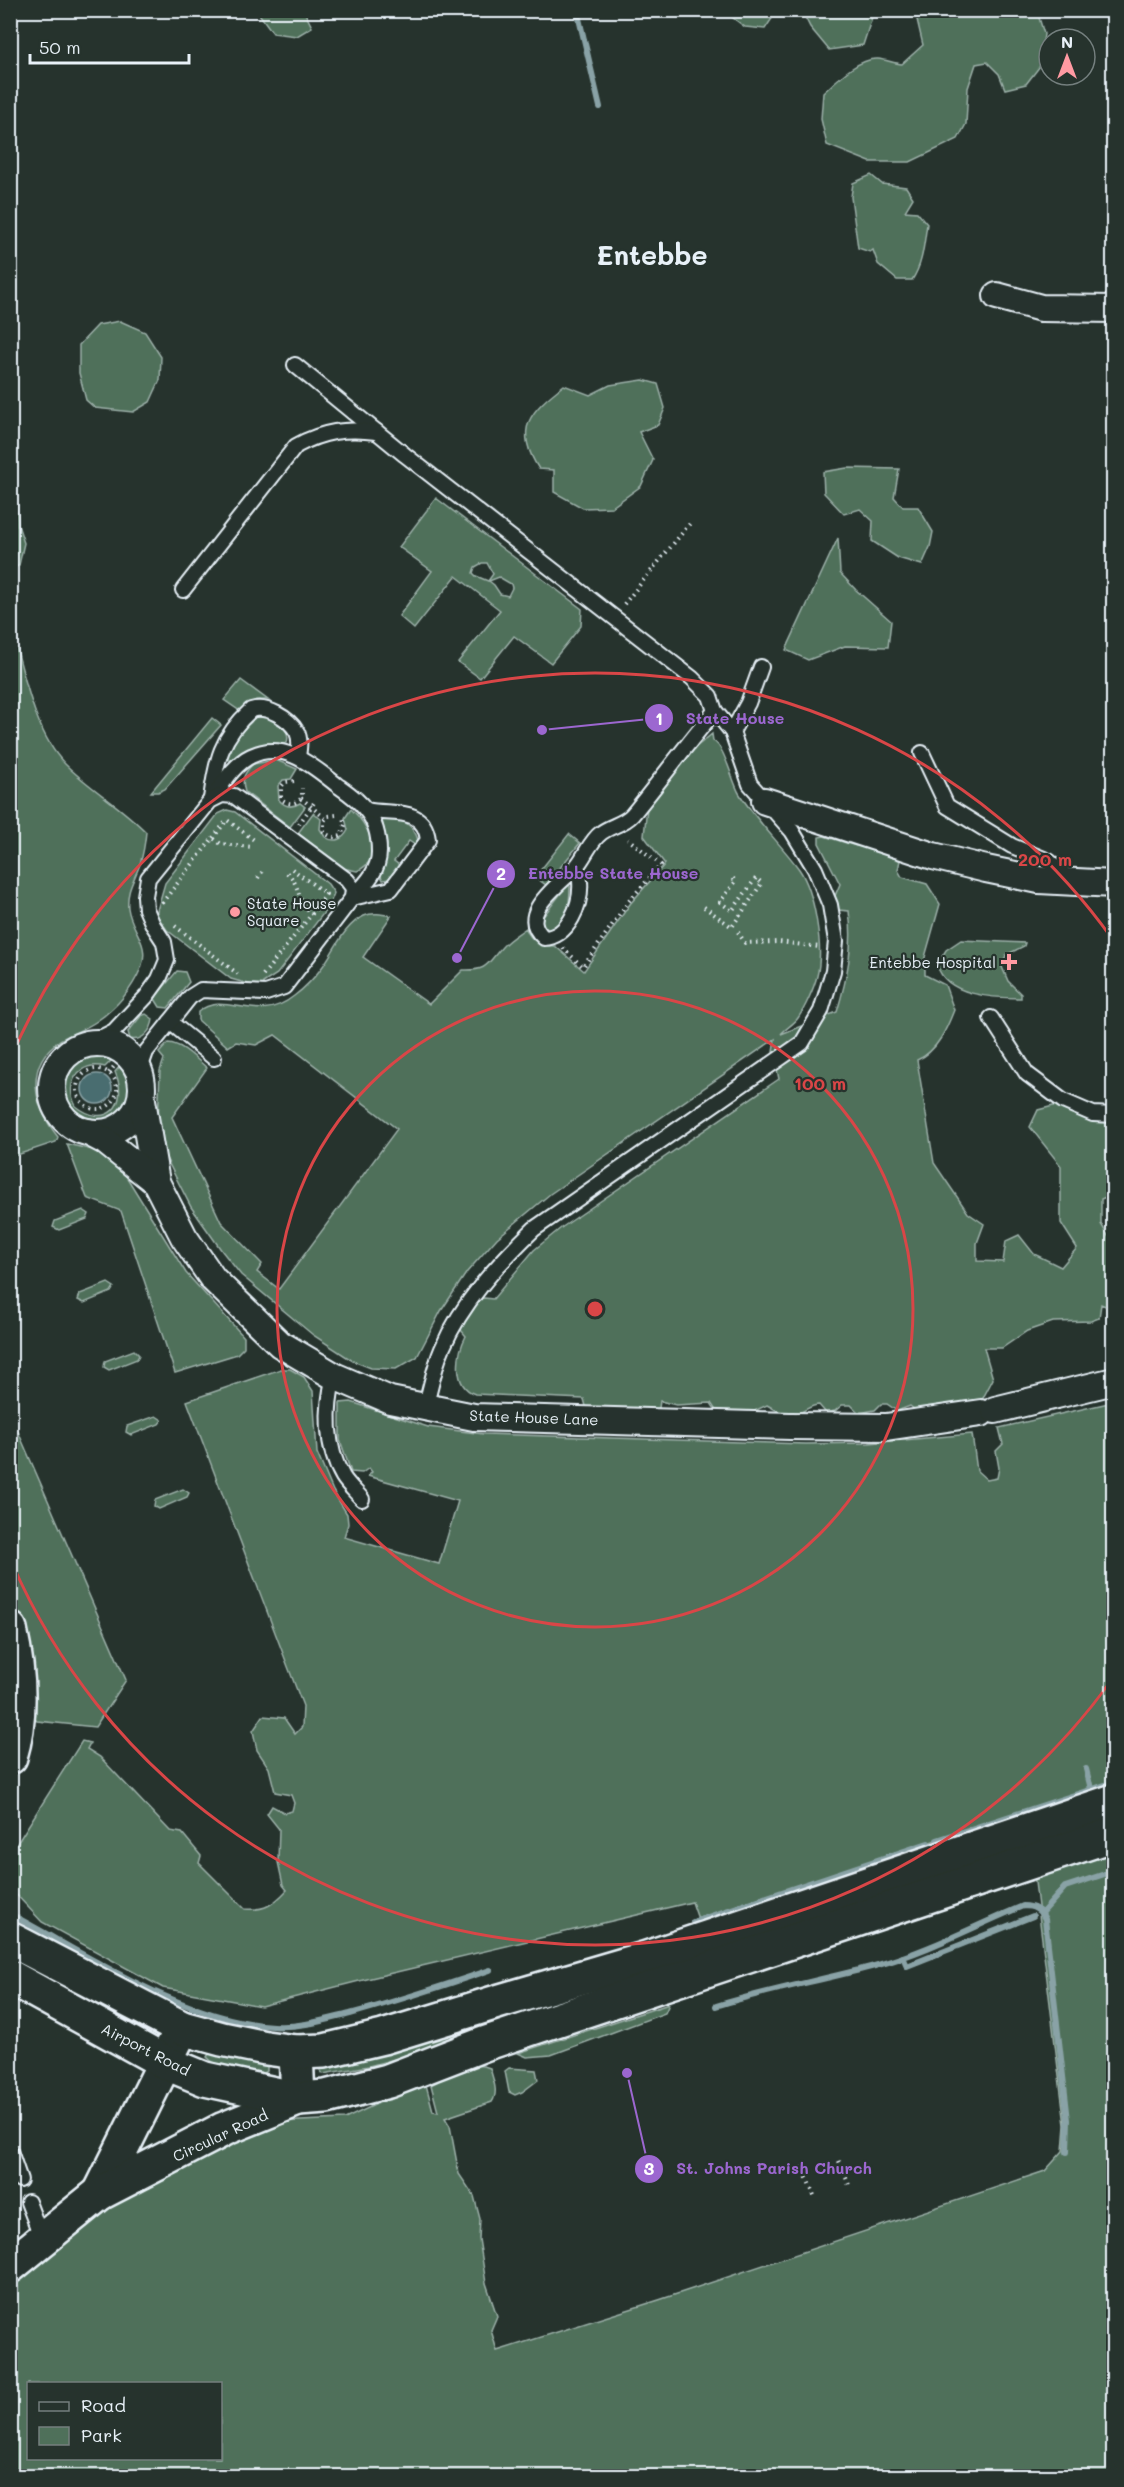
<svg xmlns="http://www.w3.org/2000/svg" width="1124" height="2487" viewBox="0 0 1124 2487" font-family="Mali,sans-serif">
<rect width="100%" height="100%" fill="#26332d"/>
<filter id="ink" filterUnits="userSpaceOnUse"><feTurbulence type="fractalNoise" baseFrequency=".0167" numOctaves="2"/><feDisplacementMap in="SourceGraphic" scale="12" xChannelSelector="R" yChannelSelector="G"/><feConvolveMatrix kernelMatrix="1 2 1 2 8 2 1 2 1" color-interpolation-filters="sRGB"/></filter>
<g filter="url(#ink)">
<g fill="#4f705a" stroke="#9cb0a9" stroke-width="1.5" fill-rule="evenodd">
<path d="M257,11H304L312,27L297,36L273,33Z"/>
<path d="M724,11H777L765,29L745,27Z"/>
<path d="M802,11H874L863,45L829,50L810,27Z"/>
<path d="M915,11H1037L1044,34L1040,66L1026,84L1005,89L999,74L987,62L976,64L968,88L966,124L958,139L910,162H870L827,145L821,119L823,93C837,80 858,58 878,59C886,60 894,63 902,64L923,45Z"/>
<path d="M871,175L882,184L906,187L913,198L905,211L917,212L927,224C924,243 923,264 912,280H897L878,264L873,250L870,252L858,248L851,197L853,183Z"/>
<path d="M120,321L145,332L161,357L160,380L150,402L133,412L95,408L86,400L79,373V345L98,325Z"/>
<path d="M643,380L658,384L665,408L658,425L639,432L653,460L641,486L612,507L583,508L554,492V470L539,469C513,429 530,411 564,385L590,395L610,385Z"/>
<path d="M847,468L899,469L894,497L903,507H918L933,532L930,547L922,565L898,558L872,541L873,521L860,509L844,514L824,493L823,472Z"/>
<path d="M11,479L16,491L18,525L24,543L19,565L11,571Z"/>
<path d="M436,498L582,609L581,626L551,663L514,636L480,678L458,662L500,610L456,576L414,629L399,616L432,571L399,547ZM482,563H487L493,574L488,581L476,576L473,573L475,567ZM499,577L511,584L512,588L508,596L500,594L494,585L489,581Z"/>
<path d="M838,538L840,573L856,590L891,621L888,647L845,646L808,660L786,650Z"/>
<path d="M10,625C23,667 33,732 65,764C90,789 122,807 146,832C145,843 143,854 140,864C135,879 126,890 128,908C131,931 151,943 141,968C132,989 116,1008 97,1021C86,1029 72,1033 60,1040C23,1066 34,1107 58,1137L56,1142L11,1157Z"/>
<path d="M241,680L268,700H256L240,711L224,700Z"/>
<path d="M257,715C271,718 292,725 287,743L255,746L231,760H226L234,735L237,736L251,722L248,718Z"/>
<path d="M212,718L221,725L165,789L158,792H151Z"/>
<path d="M712,734L713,741C724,745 732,781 739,793C756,821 780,843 799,869C815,892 824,949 817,976C814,988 805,1008 798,1018C794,1024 786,1028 781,1034L837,1012C847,978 854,947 849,911L838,910L834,898L840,884L819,843V837L824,836L856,846L868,844L885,855L900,860L898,870L902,877L927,884L940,904L925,957V975L945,985L954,1010C947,1028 937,1052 917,1060L934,1163L968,1213L984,1224L977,1243V1261L1003,1262L1006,1241L1019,1235L1034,1254L1061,1267L1077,1248L1061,1223V1166L1030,1127L1038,1110L1061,1104L1096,1119L1113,1124V1194L1101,1199V1224L1113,1244V1309L1101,1304L1099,1318L1091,1321L1053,1322L1027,1331L1002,1348H984L993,1379L973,1417L928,1419L910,1406L897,1411L887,1404H881L875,1410L859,1413L851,1405H842L835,1411L826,1413L819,1405C811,1405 808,1409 801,1412C787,1416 779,1412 767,1405L735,1420L719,1415L711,1403L676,1405L660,1401L659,1408L650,1417L587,1410L584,1399L475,1394C452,1386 457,1353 466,1336L461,1330L463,1316L470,1301L484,1298L493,1299L534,1250L561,1228L779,1079L773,1051L775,1039L550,1194L497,1238L467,1272L441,1311L417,1357L396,1369L371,1368L353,1361L313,1335L241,1275L222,1251L191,1207L165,1156L158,1123L160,1071L164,1059L159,1053L168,1043C183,1044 195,1058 207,1068L172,1117L221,1222L262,1264L257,1272L279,1289L397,1129L275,1035L256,1045L236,1042L228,1047L198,1020V1012C225,989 256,1027 294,996C305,988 315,977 323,966C335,950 344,925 364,916C373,912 382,914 391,916L363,957L429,1004L463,970C488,971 487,964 502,947C509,939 518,934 526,928C530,941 542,946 555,946L584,971L630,904L665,864L644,836L647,807L690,752Z"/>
<path d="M276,760L297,769L291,779L283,780L278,786L279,800C285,807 292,808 300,803L305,807L290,827L245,792C241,779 244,773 253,764Z"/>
<path d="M351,809C367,823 387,858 357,871L342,868L298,833L313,813L321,819L320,829L325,837C334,843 343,840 348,830L345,818Z"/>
<path d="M227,810L235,812L328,884L334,893L329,906L277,974L263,983V988L231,979L167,930L156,914L165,883L218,814Z"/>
<path d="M386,817C401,819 413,823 418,840L415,845L409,841L394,861L402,867L389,879L383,880L380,874L387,845L382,820Z"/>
<path d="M569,834L580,843L546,885L535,877Z"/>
<path d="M568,884L570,886C570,904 568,923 549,931L541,923L542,918Z"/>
<path d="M961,940L1025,943L1024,946L1006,955L1002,967L1008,981L1021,994V998C993,998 946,996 937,965L946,950Z"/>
<path d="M177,971L185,972L189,982L168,1008L160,1007L155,999L157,995Z"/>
<path d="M146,1014L153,1019C152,1030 142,1042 130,1039L128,1032L141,1016Z"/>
<path d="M97,1054L115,1057L105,1067C80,1060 63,1083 76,1106C106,1130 130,1105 115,1072L122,1064C131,1076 133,1090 127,1104C123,1114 117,1119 107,1122C65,1134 40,1064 97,1054Z"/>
<path d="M67,1144L93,1150L112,1160L126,1176L186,1273L244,1337V1347L237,1354L175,1373L121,1211L87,1198Z"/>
<path d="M83,1210L89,1214L87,1219L59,1230L53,1227L55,1221Z"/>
<path d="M108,1283L114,1287L111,1292L84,1303L78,1300L80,1294Z"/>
<path d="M134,1350L139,1355L137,1359L109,1370L104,1367L105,1361Z"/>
<path d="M281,1369H290L304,1377L313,1391L317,1453L333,1491L347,1514L348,1524L344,1537L439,1564L458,1501L368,1476L372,1472L369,1468L362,1473L351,1472L340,1440V1403L351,1402L428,1427L484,1434L806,1444L869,1443L972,1434L977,1471L987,1480L997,1478L999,1468L996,1451L1003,1444L999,1428L1113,1402V1781L1093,1788L1090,1777L1087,1776L1090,1789L698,1919L692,1902L371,1978L261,2006L163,1988L42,1922L11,1889V1853L82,1741L90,1743L87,1749L100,1757L170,1831L182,1833L201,1856L199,1863L245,1909C265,1911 274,1904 287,1890L283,1885L278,1862L279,1829L267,1814L272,1806L285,1813L292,1811L294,1803L291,1795L275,1792L269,1768L257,1750L253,1731L263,1716L284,1718L295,1734L302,1727L303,1706L187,1401Z"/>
<path d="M10,1413L126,1680L95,1727L37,1721L33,1717L34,1669L27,1633L11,1599Z"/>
<path d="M156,1416L162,1420L159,1424L131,1435L126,1432L127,1426Z"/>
<path d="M183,1489L189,1493L187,1497L159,1509L154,1506L155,1500Z"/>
<path d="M1113,1847V2476H11V2285L51,2246L55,2225L278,2122L345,2119L425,2081L433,2111L438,2112L431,2085C449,2076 470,2059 490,2068C493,2080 499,2092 492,2102L445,2118L450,2126L459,2174L474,2196L480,2219L479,2239L486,2283L497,2316L491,2330L497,2351L659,2300L1045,2171L1063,2151L1065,2125L1034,1874ZM28,2384H220V2458H28Z"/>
<path d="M821,1910L413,2054L369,2066L323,2074L320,2070L324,2064L348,2063L392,2052Z"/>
<path d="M669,2004L665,2013L551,2055L527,2057L518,2053Z"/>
<path d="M211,2051L263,2064L267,2067V2071L264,2073C248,2070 218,2070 207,2057Z"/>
<path d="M509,2068L536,2070L538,2080L522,2092L515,2095L509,2092L505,2071Z"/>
</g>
<circle fill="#496d70" stroke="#89a2a6" stroke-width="1.5" cx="97" cy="1089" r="15"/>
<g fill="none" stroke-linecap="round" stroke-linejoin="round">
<g stroke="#89a2a6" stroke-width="6">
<path d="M577,10L600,107"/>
<path d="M1086,1769L1091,1789"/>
<path d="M937,1840L1114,1782"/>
<path d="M1042,1913L1065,1887L1114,1871"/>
<path d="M10,1914C89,1956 183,2020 273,2026C299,2028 325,2020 350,2014C397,2001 443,1986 490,1970"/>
<path d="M693,1922L928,1843"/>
<path d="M903,1957L907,1966L1033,1916"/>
<path d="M716,2006C770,1989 824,1980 878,1965C929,1951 974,1926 1023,1906C1033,1906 1040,1909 1045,1919L1068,2120L1067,2152"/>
</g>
<defs>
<g id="lane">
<path d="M295,365L405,455L692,678L710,696L715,711L732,732L750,784L792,831L815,869L830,905L836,941L833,971L821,1011L802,1043L534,1229C498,1264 462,1302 442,1349C434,1367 431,1388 425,1407"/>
<path d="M183,590L296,446C323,431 346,428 377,432"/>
<path d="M732,732L748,703L761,667"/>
<path d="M922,753L947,806L1012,846L1049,861L1071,880"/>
<path d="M211,799C216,761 221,737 251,710C267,705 289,718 297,732C301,740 299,749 298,757"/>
<path d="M211,800C222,785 234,764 251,756C284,740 313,766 337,785C347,792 358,799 365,809C375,820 379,837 379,852C379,872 364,885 352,898"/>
<path d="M576,867C577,871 580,877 580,881C582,905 568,937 544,938C515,913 560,885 576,867C585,857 590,841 601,833C610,826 624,824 632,815C660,781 686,745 715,711"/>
<path d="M352,898L391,889L428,840C424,804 388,816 367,810"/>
<path d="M991,1018L1027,1074L1063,1101L1093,1114L1114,1115"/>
<path d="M170,1022L214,1058"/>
<path d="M86,1045L114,1031L146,997L159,979L167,960L164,942L153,925L146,909L145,896L148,878L210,801L222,795L234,796L347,880L353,888L352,898L284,987L266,993L201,990L190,997L146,1052L139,1072"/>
<path d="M334,1376C326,1408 325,1447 343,1477C348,1485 356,1492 362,1499"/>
<path d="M10,2151L20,2180"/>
<path d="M28,2202L42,2239"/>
<path d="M10,2238L14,2260"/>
</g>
<g id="street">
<path d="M997,296L1041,308L1114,309"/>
<path d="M765,801L933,856L986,869L1039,880L1114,884"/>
<circle cx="97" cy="1088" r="45"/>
<path d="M142,1100L156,1182"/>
<path d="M88,1132L105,1141L156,1182L184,1237L213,1279L280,1344L334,1376L390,1400L474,1417L790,1426L886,1427L981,1413"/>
<path d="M995,1410L1114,1381"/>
</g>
<g id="secondary">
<path d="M10,1629C19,1670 22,1717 10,1757"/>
<path d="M100,2193L182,2028"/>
<path d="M10,2266L100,2193L224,2129L298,2099L296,2052"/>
</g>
<g id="highway">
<path d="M10,1939L182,2028L222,2039L266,2048L296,2052L324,2051L383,2037L497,2002L644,1959L1114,1801"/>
<path d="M10,1977L166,2063L205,2079L298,2099L326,2097L388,2081L484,2044L1114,1834"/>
</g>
</defs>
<use href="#lane" stroke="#e8f1f8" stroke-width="18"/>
<use href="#street" stroke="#e8f1f8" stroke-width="30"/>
<use href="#secondary" stroke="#e8f1f8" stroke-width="38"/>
<use href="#highway" stroke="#e8f1f8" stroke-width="38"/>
<g stroke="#e8f1f8" stroke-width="4" stroke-dasharray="1.5 4.5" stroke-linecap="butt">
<path d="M624,604L692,521"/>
<path d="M294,781L285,782L281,787V799C289,805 296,805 302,797V788"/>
<path d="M301,798L326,819"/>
<path d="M336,815L328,816L324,821V832C330,837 334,838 341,836L345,825L343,818"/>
<path d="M299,824L316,800"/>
<path d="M213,838L227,820L254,840"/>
<path d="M292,869L326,894L312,914"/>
<path d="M258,878L262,872"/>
<path d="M162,903L213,838L221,844L253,847"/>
<path d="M704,907L732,927L762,883L756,878L732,911L720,902L736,881L730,876"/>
<path d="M175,926L238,974"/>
<path d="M738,932L745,943L779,942L820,947"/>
<path d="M563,948L583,967L628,902L661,865L628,839"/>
<path d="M263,975L312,914C295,901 302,885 286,872"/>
<circle cx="97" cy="1089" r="20"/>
<path d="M109,1073L125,1052"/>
<path d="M839,2161L849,2185"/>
<path d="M802,2166L815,2198"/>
</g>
<use href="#lane" stroke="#26332d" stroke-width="14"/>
<use href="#street" stroke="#26332d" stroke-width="26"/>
<use href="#secondary" stroke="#26332d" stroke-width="33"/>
<use href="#highway" stroke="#26332d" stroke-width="33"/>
</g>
</g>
<g fill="none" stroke="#d94647" stroke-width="3">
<circle cx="595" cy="1309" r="318"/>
<path d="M1113 1678A636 636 0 0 1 12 1563M12 1055A636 636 0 0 1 1113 940"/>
</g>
<g fill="#ff9aa2" stroke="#26332d" stroke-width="2">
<circle cx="235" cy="912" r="6"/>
<path d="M1006 953h6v6h6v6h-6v6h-6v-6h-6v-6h6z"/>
</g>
<g text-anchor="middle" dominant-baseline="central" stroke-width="4.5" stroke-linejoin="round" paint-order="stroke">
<g font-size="15" fill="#e8f1f8" stroke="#26332d" text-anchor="start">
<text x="247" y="903">State House<tspan x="247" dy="17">Square</tspan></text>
<text x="996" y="962" text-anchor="end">Entebbe Hospital</text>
</g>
<g font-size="15" fill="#e8f1f8" stroke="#26332d">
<text transform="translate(534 1417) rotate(2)">State House Lane</text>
<text transform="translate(146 2049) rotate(27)">Airport Road</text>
<text transform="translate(220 2135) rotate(-25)">Circular Road</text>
</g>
<g font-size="27" font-weight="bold" fill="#e8f1f8" stroke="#26332d">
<text x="652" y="254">Entebbe</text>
</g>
</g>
<circle cx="595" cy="1309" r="9" fill="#d94647" stroke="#26332d" stroke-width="3"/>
<g font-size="18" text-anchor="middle" font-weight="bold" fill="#d94647" stroke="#26332d" stroke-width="4.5" stroke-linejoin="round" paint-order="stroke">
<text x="1045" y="866">200 m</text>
<text x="820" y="1090">100 m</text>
</g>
<path fill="none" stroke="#9c67d0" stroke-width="2" d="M542 730L659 718M457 958L501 874M627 2073L649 2169"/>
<g fill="#9c67d0" stroke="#26332d" stroke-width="2">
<circle cx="542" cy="730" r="6"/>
<circle cx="457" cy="958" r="6"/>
<circle cx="627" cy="2073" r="6"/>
<circle cx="659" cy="718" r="15"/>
<circle cx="501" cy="874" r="15"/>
<circle cx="649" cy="2169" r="15"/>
</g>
<g font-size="18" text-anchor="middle" font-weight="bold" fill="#fff">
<text x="659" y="725">1</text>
<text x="501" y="880">2</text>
<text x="649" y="2175">3</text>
</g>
<g font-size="16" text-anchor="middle" font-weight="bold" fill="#9c67d0" stroke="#26332d" stroke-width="4.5" stroke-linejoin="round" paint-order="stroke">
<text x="735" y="724">State House</text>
<text x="613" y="879">Entebbe State House</text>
<text x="774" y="2174">St. Johns Parish Church</text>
</g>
<rect width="1124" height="2487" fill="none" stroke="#26332d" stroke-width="36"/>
<rect x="18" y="18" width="1088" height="2451" fill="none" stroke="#e8f1f8" stroke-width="2" filter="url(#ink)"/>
<rect x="27" y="2382" width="195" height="78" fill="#26332d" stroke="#747f7e" stroke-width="1.5"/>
<rect x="39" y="2402" width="30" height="9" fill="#26332d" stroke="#747f7e" stroke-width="1.5"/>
<text x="81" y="2412" font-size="18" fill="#e8f1f8">Road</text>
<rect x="39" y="2427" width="30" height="18" fill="#4f705a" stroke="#747f7e" stroke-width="1.5"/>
<text x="81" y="2442" font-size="18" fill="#e8f1f8">Park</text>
<g transform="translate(1067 57)"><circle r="28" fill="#26332d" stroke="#747f7e" stroke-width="1.5"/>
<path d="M0-4.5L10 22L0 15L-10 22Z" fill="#ff9aa2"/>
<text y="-9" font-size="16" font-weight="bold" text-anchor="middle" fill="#e8f1f8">N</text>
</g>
<path d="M30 54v9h159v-9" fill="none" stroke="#e8f1f8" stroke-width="3"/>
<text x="39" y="54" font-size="18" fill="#e8f1f8" stroke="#26332d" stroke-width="4.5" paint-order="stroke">50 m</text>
</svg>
